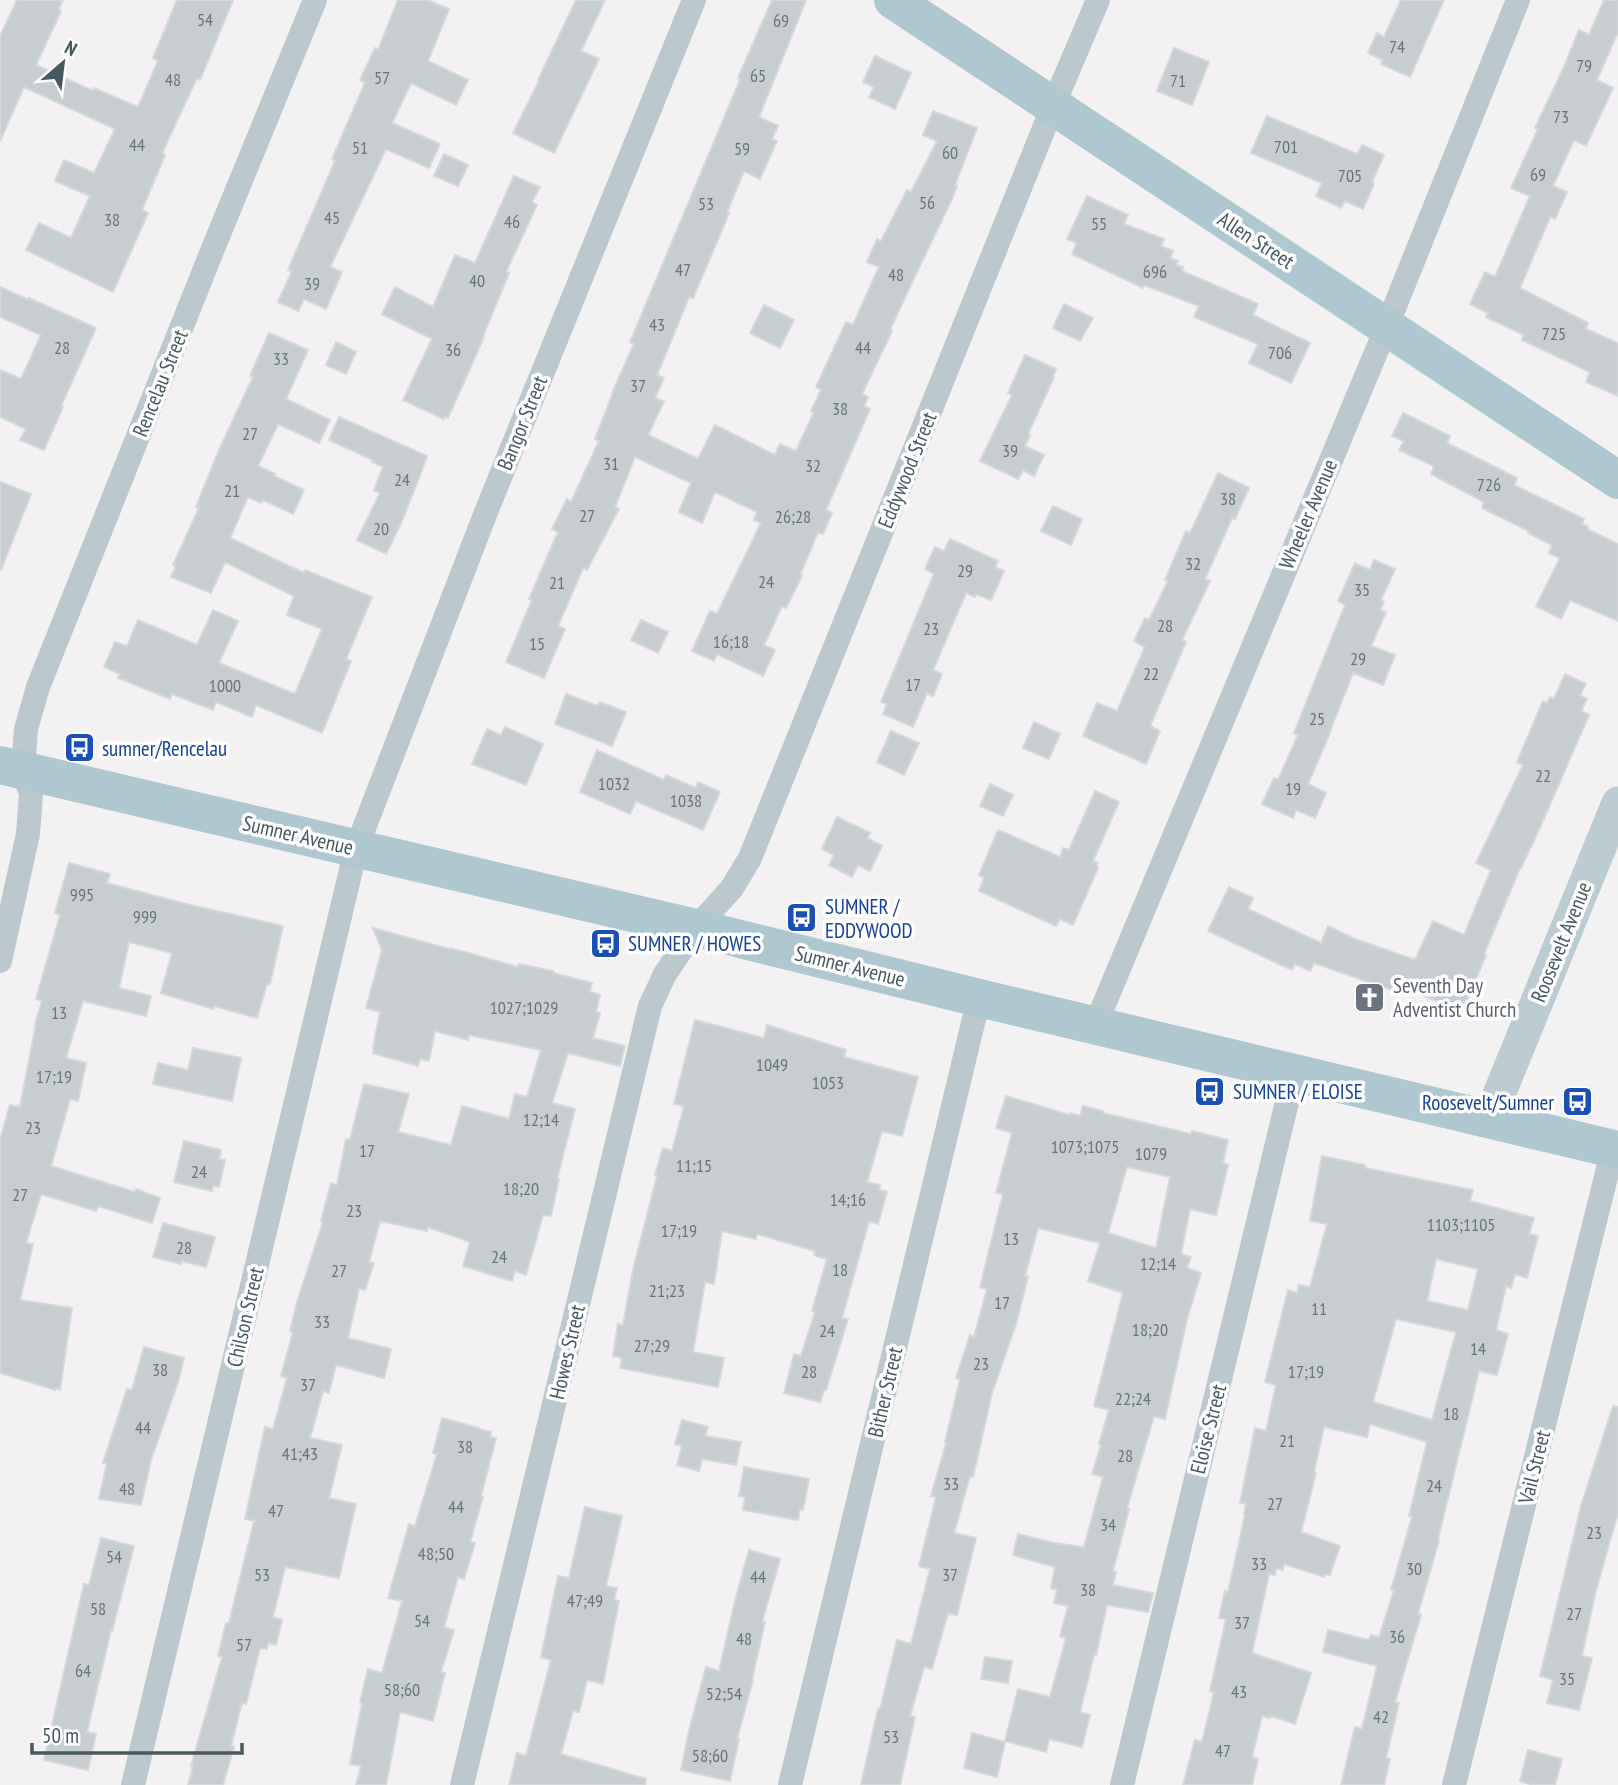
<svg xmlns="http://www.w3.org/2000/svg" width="1618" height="1785" viewBox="0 0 1618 1785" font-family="'PT Sans Narrow',sans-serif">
<rect width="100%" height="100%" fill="#f3f1f1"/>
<g fill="#c7cdd0" stroke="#d4d8dc" stroke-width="2" fill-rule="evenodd">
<path d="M17,0H63L58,10L61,11L36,65L93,91L94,88L138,107L158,61L153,58L177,0H233L200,80L197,78L162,153L165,155L142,210L148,213L113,292L26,250L39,223L71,238L90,196L55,181L64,160L94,173L115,129L24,87L0,141V36Z"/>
<path d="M398,0H427L449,9L428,61L468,80L456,105L411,83L392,123L440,144L429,168L386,149L330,267L342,272L326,309L304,299L298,311L278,302L292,271L288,270L335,161L332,159L365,83L360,80L375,48L378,50Z"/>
<path d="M576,0H605L581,51L599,59L554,153L513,133L539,81L538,80Z"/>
<path d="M772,0H806L759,117L778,126L772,139L777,141L760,179L744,171L727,212L729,213L722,230L693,298L689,297L657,375L664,378L655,398L664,401L648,435L698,459L715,425L775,455L780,444L796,451L814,412L811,411L821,390L816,387L846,322L853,325L879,267L867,262L877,239L881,241L907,190L911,192L937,141L923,135L933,111L977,128L955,185L957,186L951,201L908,291L890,330L892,331L862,394L868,397L864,406L870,409L826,510L832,513L823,534L818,532L800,575L802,576L786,608L782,606L764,645L775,650L763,676L717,654L714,661L692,651L710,611L717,614L761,523L754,520L757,512L715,492L702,523L679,512L691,483L635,457L615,507L619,509L587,570L583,568L558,626L565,629L544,678L506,662L532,600L529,599L558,532L552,529L567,499L571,502L599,441L595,439L613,393H612L634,344L630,342L740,80L738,78Z"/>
<path d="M1401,0H1444L1410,77L1381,64L1383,60L1368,53L1377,33L1384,37Z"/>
<path d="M1604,0H1618V32L1597,80L1613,88L1586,146L1574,140L1553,186L1567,192L1555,219L1550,217L1520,288L1588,323L1586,329L1618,343V396L1586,382L1590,372L1522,340L1524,335L1486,317L1488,313L1470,304L1485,272L1495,277L1530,196L1511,188L1538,129L1535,128L1564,67L1579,30L1589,35Z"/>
<path d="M1174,48L1209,62L1192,105L1157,91Z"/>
<path d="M875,56L911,73L895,109L869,97L874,87L863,82Z"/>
<path d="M1267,116L1357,154L1362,145L1384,155L1372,182L1374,184L1363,209L1345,201L1341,208L1316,196L1322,183L1251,153Z"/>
<path d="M444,154L468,165L458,186L434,176Z"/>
<path d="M514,176L540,187L532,202L537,205L506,272L509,273L483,336L484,337L448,418L445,416L444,419L403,400L432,339L382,314L395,287L433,307L455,255L475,263Z"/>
<path d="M1087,196L1128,215L1124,224L1164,239L1161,246L1173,251L1170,258L1178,261L1176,265L1183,267L1182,271L1258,304L1253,315L1310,343L1291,383L1249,363L1258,344L1194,317L1199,306L1144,285L1143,288L1072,254L1077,243L1067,239Z"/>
<path d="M0,287L29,300V298L96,328L61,406L63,407L44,450L20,440L26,429L0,417V370L21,379L41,335L0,317Z"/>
<path d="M1064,304L1093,318L1080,341L1053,328Z"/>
<path d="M764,305L794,320L780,348L750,333Z"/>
<path d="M269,333L308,350L286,399L330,420L319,443L278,424L258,466L275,474L274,476L304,490L293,514L263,500L261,503L248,497L230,538L304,573L305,570L372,597L346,659L351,661L322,733L256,705L252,717L216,702L213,710L172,694L170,699L118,678L120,674L104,667L115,642L127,646L138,620L197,645L213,610L238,621L219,663L295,694L322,629L287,615L294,596L225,562L211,593L171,577L176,566L173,565L199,508L196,507L219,450L253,377L250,376Z"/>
<path d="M336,342L356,352L346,374L326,365Z"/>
<path d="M1025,355L1056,369L1053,376L1054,377L1028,434L1030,435L1025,446L1044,455L1034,476L1023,470L1018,479L980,461L1012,395L1008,393Z"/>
<path d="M1403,413L1450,436L1447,443L1517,478L1514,485L1584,519L1582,524L1588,527L1587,529L1618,544V621L1570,600L1561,619L1536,606L1560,558L1549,553L1552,545L1528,533L1529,531L1482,508L1484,502L1431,474L1434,466L1399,450L1404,441L1392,436Z"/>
<path d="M339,417L427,456L421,473L402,521L386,554L357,540L380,493L374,490L383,467L372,462L373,460L329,440Z"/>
<path d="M1218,473L1249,488L1235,519L1232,518L1205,579L1210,581L1182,640L1186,642L1150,726L1160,731L1146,764L1083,736L1097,703L1117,711L1145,647L1134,641L1145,618L1149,620L1168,581L1165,580L1186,531L1190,533Z"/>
<path d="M0,482L31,494L1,570H0Z"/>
<path d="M1053,506L1082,519L1071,545L1041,531Z"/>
<path d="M950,539L998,561L995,567L1004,571L991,600L976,594L975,597L966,593L933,670L942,674L933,696L927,693L913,727L883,714L887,704L881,702L934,574L925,569L935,547L944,551Z"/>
<path d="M1374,560L1395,569L1381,600L1384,602L1380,610L1386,612L1371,646L1395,655L1383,685L1353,673L1330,731H1331L1308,784L1326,793L1315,818L1296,810L1293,818L1262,804L1274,778L1278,780L1298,735L1294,733L1345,605L1338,601L1355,563L1370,570Z"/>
<path d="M641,620L668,632L658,653L631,640Z"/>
<path d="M1565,674L1586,684L1580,695L1587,699L1581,711L1589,715L1538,832L1521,868H1520L1484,954L1486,955L1463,1011L1408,990L1406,995L1314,963L1310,971L1295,964L1292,970L1208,931L1229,887L1253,898L1248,909L1321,943L1328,926L1355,939L1415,960L1433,921L1464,935L1491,870L1476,863L1523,765L1517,762L1543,701L1547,703L1550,697L1554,699Z"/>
<path d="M566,694L598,706L600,702L626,712L612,746L555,724Z"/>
<path d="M1034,722L1060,734L1049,759L1023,748Z"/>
<path d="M505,727L543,744L526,785L472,764L487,729L501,735Z"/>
<path d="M891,731L919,743L904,775L877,762Z"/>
<path d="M597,750L664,780L666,775L696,788L698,782L720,792L703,830L636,801L630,814L580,792Z"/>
<path d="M990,784L1013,795L1003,816L980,806Z"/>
<path d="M1095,791L1119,802L1093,861L1098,863L1096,867L1098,868L1073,925L1060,919L1056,926L979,891L984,878L979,875L998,830L1060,857L1063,848L1069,850Z"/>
<path d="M837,817L870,833L867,838L882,846L870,871L858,865L852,877L829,865L834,855L822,849Z"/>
<path d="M69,863L110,874L107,883L186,904L283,926L270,984H267L257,1018L214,1006L213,1009L161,993L172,953L129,942L119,988L151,996L146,1016L83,1001L66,1058L86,1063L78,1101L70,1099L51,1166L135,1192L136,1189L160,1198L152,1223L98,1206L96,1211L41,1194L26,1243L33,1244L20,1300L72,1308L60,1390L55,1388V1390L0,1373V1140L10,1105L20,1107L36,1024H35L42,1001L36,999L60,915L55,913Z"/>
<path d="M373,928L449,949L450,948L472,954L518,967L519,964L553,971V973L592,983L590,992L600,995L596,1012L600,1013L593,1038L625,1046L620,1066L568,1053L552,1103L575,1109L557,1179H559L551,1216L543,1215L526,1275L515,1271L512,1281L463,1266L470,1242L428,1227L427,1231L380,1221L369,1262L374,1263L365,1290L359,1288L348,1338L391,1349L384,1378L336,1365L329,1393L323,1391L310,1438L342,1445L329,1498L356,1504L339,1578L285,1567L273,1617L282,1620L276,1645L268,1643L267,1649L260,1648L246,1704L242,1703L231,1746L234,1747L223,1785H188L193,1766H191L222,1657L218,1656L226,1623H229L254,1521L245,1519L265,1427L273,1429L287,1378L281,1376L293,1332L290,1331L297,1302L323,1222L321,1221L331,1183L337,1185L346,1139L350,1140L364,1084L409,1094L398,1132L451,1145L462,1106L509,1119L515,1094L527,1097L541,1050L469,1035L468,1040L435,1031L429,1061L420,1059L418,1066L373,1053L374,1049L373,1048L380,1012L366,1008L382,950Z"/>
<path d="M695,1020L764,1038L767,1025L846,1050L844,1057L918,1077L902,1136L882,1131L867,1182L880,1185L879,1190L887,1192L878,1224L869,1221L842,1318L848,1319L826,1390H824L820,1402L784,1393L794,1354L801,1356L815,1312L812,1311L827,1259L814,1255L815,1251L757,1234L756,1239L722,1231L714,1284L705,1282L693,1352L724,1358L718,1387L620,1368L622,1358L613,1356L618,1324L623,1325L633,1270L657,1176L655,1175L663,1148L672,1151L684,1106L674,1104Z"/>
<path d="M193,1048L241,1058L232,1101L153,1084L158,1063L188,1070Z"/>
<path d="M1006,1096L1070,1115V1113L1080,1116L1083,1106L1103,1111V1113L1191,1134L1192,1131L1228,1140L1223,1163L1228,1165L1216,1215L1190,1209L1181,1254L1191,1257L1187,1268L1201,1273L1187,1319L1165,1419L1154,1416L1127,1508L1129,1509L1113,1571L1116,1572L1113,1585L1153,1593L1148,1612L1107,1605L1096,1655H1094L1080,1712L1090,1715L1082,1747L1049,1739L1046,1752L1005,1741L1018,1689L1050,1697L1066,1638L1060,1636L1068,1606L1054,1603L1057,1590L1051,1588L1055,1567L1013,1555L1018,1534L1054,1543L1084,1547L1103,1477L1092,1474L1101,1445L1099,1444L1109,1410L1094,1406L1123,1293L1088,1281L1100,1243L1038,1228L1025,1276L1028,1277L1016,1324L992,1393L973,1477L970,1476L954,1533L976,1538L957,1615L948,1613L932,1669L924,1667L910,1716L915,1717L900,1785H861L878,1709H880L897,1640L911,1644L930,1569L919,1566L936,1497L931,1496L946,1443L945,1442L960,1379L956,1378L970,1335L974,1337L987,1289L980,1287L1003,1194L996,1193L1012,1133L996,1128ZM1127,1167L1170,1177L1156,1248L1108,1233Z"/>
<path d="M184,1141L221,1150L219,1159L225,1160L219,1187L213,1186L212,1191L174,1182Z"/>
<path d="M1322,1156L1365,1165V1168L1473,1190L1470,1201L1534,1218L1529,1234L1538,1236L1527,1278L1515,1274L1511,1288L1506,1286L1496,1330L1508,1334L1497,1375L1479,1371L1438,1539L1439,1540L1418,1614L1421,1615L1395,1702L1399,1703L1386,1758L1390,1759L1384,1785H1341L1355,1727L1362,1729L1377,1666L1323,1652L1328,1630L1369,1640L1371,1635L1379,1637L1394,1590H1391L1412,1517L1409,1516L1427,1442L1370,1424L1367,1437L1324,1427L1314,1472L1316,1473L1301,1532L1340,1546L1330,1575L1325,1574L1324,1577L1284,1564L1283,1570L1276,1568L1275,1575L1269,1574L1252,1653L1311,1673L1295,1724L1271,1716L1270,1718L1262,1716L1252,1757L1258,1759L1252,1785H1183L1195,1740L1202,1742L1214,1692L1210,1691L1226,1619L1219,1618L1225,1591L1228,1592L1245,1515L1244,1514L1246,1504L1240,1503L1255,1428L1266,1431L1276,1385L1265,1382L1288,1290L1297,1293L1299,1285L1310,1287L1327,1224L1310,1221ZM1436,1259L1478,1269L1468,1310L1427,1301ZM1396,1319L1456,1332L1432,1420L1373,1402Z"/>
<path d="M163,1223L215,1237L206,1267L182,1261L181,1264L153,1257Z"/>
<path d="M144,1347L184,1358L178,1382L151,1460L141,1505L99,1499L107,1463H103L127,1389L132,1390Z"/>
<path d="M1613,1406L1618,1407V1513L1595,1594L1582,1656L1592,1658L1579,1710L1547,1703L1553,1680L1540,1676L1581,1506Z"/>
<path d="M442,1418L479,1428V1429L491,1432L490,1437L496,1438L481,1496L483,1497L470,1542L475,1543L464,1579L458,1577L444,1627L454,1630L441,1672L445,1673L433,1721L400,1712L386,1785H356L361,1766L350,1764L362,1703L360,1702L368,1669L382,1673L402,1601L388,1598L409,1524L415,1526L437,1454L433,1453Z"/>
<path d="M682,1420L708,1427L705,1436L741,1442L736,1465L702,1459L699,1471L677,1465L682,1446L675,1444Z"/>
<path d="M744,1467L809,1479L803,1510L800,1509L798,1520L743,1510L745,1497L739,1496Z"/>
<path d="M585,1507L622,1516L606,1586L617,1588L614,1600L619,1601L603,1684L587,1680L579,1712L573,1711L561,1754L646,1779L645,1785H509L517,1753L526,1756L551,1660L541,1657L558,1576L569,1578Z"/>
<path d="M101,1538L134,1546L112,1631L111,1630L87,1732L96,1734L88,1770L44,1760L84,1584L89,1585Z"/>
<path d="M749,1550L780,1559L762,1622H765L752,1679L753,1680L737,1739H739L730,1781L681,1770L689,1731L706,1667L719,1671L736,1597Z"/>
<path d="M985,1657L1012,1661L1008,1683L981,1679Z"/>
<path d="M972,1733L1005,1742L997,1777L964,1768Z"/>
<path d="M1528,1750L1562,1759L1555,1785H1533L1520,1781Z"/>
</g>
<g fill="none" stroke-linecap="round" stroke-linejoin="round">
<g stroke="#bbc9ce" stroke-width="24">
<path d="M0,961L28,834L31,794L23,770L26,729L38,687L212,251L315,0"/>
<path d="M1095,1026L1387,326L1518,0"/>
<path d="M133,1785L356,849L488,507L694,0"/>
<path d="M462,1785L650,1006L665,974L696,928L732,888L750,858L1053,106L1098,0"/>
<path d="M790,1785L979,998"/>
<path d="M1122,1785L1294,1073"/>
<path d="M1454,1785L1613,1149"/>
</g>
<path stroke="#bcccd3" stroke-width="33" d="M1489,1119L1618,803"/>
<g stroke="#afc7d0" stroke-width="38">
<path d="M893,0L1618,480"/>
<path d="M0,765L696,928L979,998L1618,1150"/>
</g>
</g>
<defs>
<symbol id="bus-square" viewBox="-11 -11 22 22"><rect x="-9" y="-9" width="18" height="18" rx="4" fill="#1a4fb4" stroke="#fff"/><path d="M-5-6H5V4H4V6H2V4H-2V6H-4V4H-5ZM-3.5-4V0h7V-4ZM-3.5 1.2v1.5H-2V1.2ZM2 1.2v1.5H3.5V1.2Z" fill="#fff"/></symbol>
<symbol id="church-square" viewBox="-11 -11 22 22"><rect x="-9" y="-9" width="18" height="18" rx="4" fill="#6b7280" stroke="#fff"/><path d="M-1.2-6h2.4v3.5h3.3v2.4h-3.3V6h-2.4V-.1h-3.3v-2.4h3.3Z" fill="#fff"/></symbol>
</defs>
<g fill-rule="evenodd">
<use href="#bus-square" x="62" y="730" width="35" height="35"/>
<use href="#bus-square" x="784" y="900" width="35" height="35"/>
<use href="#bus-square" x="588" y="926" width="35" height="35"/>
<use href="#church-square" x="1352" y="980" width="35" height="35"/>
<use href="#bus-square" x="1192" y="1074" width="35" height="35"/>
<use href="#bus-square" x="1560" y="1084" width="35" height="35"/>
</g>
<g text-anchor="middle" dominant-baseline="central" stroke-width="7" stroke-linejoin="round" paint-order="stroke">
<g font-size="18" fill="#67767b">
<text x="205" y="19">54</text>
<text x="781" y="20">69</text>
<text x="1397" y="46">74</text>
<text x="1584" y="65">79</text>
<text x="758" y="75">65</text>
<text x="382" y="77">57</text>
<text x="173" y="79">48</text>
<text x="1178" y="80">71</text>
<text x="1561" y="116">73</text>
<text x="137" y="144">44</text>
<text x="1286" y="146">701</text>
<text x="360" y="147">51</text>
<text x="742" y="148">59</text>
<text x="950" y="152">60</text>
<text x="1538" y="174">69</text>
<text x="1350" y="175">705</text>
<text x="927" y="202">56</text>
<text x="706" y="203">53</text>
<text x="332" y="217">45</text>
<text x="112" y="219">38</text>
<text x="512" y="221">46</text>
<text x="1099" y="223">55</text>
<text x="683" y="269">47</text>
<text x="1155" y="271">696</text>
<text x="896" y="274">48</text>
<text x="477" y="280">40</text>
<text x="312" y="283">39</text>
<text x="657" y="324">43</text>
<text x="1554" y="333">725</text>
<text x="62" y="347">28</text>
<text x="863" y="347">44</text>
<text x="453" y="349">36</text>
<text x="1280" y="352">706</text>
<text x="281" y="358">33</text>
<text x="638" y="385">37</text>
<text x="840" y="408">38</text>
<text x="250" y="433">27</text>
<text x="1010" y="450">39</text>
<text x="611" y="463">31</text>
<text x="813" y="465">32</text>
<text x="402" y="479">24</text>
<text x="1489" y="484">726</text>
<text x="232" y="490">21</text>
<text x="1228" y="498">38</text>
<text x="587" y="515">27</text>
<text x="793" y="516">26;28</text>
<text x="381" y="528">20</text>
<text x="1193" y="563">32</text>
<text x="965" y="570">29</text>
<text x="766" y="581">24</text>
<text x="557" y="582">21</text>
<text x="1362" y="589">35</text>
<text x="1165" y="625">28</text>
<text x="931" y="628">23</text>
<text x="731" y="641">16;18</text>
<text x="537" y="643">15</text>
<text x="1358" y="658">29</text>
<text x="1151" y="673">22</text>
<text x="913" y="684">17</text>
<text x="225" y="685">1000</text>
<text x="1317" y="718">25</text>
<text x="1543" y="775">22</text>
<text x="614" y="783">1032</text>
<text x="1293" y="788">19</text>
<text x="686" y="800">1038</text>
<text x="82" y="894">995</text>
<text x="145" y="916">999</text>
<text x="524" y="1007">1027;1029</text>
<text x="59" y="1012">13</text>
<text x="772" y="1064">1049</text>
<text x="54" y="1076">17;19</text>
<text x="828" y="1082">1053</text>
<text x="541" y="1119">12;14</text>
<text x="33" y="1127">23</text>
<text x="1085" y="1146">1073;1075</text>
<text x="367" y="1150">17</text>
<text x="1151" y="1153">1079</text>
<text x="694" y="1165">11;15</text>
<text x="199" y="1171">24</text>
<text x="521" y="1188">18;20</text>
<text x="20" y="1194">27</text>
<text x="848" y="1199">14;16</text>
<text x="354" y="1210">23</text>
<text x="1461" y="1224">1103;1105</text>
<text x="679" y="1230">17;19</text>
<text x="1011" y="1238">13</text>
<text x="184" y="1247">28</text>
<text x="499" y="1256">24</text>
<text x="1158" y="1263">12;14</text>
<text x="840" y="1269">18</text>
<text x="339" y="1270">27</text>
<text x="667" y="1290">21;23</text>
<text x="1002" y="1302">17</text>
<text x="1319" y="1308">11</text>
<text x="322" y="1321">33</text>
<text x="1150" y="1329">18;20</text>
<text x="827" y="1330">24</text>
<text x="652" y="1345">27;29</text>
<text x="1478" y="1348">14</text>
<text x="981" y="1363">23</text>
<text x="160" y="1369">38</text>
<text x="809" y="1371">28</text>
<text x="1306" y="1371">17;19</text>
<text x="308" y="1384">37</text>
<text x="1133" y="1398">22;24</text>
<text x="1451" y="1413">18</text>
<text x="143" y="1427">44</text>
<text x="1287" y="1440">21</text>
<text x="465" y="1446">38</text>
<text x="300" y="1453">41;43</text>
<text x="1125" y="1455">28</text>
<text x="951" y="1483">33</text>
<text x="1434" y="1485">24</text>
<text x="127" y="1488">48</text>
<text x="1275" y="1503">27</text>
<text x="456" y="1506">44</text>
<text x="276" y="1510">47</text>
<text x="1108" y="1524">34</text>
<text x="1594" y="1532">23</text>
<text x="436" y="1553">48;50</text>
<text x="114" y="1556">54</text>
<text x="1259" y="1563">33</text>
<text x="1414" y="1568">30</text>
<text x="262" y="1574">53</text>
<text x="950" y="1574">37</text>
<text x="758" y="1576">44</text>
<text x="1088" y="1589">38</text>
<text x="585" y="1600">47;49</text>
<text x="98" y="1608">58</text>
<text x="1574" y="1613">27</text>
<text x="422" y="1620">54</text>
<text x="1242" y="1622">37</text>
<text x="1397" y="1636">36</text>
<text x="744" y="1638">48</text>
<text x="244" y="1644">57</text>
<text x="83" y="1670">64</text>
<text x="1567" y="1678">35</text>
<text x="402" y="1689">58;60</text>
<text x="1239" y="1691">43</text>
<text x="724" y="1693">52;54</text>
<text x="1381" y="1716">42</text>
<text x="891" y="1736">53</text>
<text x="1223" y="1750">47</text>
<text x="710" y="1755">58;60</text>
</g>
<g font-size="21" fill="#47595f" stroke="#fff">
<text transform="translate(1256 240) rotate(33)">Allen Street</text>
<text transform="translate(160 383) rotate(-68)">Rencelau Street</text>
<text transform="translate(522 423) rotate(-68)">Bangor Street</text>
<text transform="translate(907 470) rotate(-68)">Eddywood Street</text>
<text transform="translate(1308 514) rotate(-67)">Wheeler Avenue</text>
<text transform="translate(298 835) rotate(13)">Sumner Avenue</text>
<text transform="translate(1561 942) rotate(-68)">Roosevelt Avenue</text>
<text transform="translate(850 966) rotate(14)">Sumner Avenue</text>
<text transform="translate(245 1317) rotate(-77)">Chilson Street</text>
<text transform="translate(567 1352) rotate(-77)">Howes Street</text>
<text transform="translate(885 1392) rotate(-77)">Bither Street</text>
<text transform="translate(1208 1429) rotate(-76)">Eloise Street</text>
<text transform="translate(1534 1467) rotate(-76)">Vail Street</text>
</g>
<g font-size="21" fill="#164399" stroke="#fff" text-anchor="start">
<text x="102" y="748">sumner/Rencelau</text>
<text x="825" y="906">SUMNER /<tspan x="825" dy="24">EDDYWOOD</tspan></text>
<text x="628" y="943">SUMNER / HOWES</text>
<text x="1233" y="1091">SUMNER / ELOISE</text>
<text x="1554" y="1102" text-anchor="end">Roosevelt/Sumner</text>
</g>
<g font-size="21" fill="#5b616d" stroke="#fff" text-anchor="start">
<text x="1393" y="985">Seventh Day<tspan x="1393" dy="24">Adventist Church</tspan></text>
</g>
</g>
<g transform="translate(63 63) rotate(28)" stroke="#ffffff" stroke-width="5" paint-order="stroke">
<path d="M0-5L12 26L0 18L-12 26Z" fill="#47595f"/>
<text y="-10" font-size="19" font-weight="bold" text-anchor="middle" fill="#47595f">N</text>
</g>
<path d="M32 1743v10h210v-10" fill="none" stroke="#47595f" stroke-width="3.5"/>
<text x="42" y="1743" font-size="21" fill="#47595f" stroke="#ffffff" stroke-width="5" paint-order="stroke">50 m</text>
</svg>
